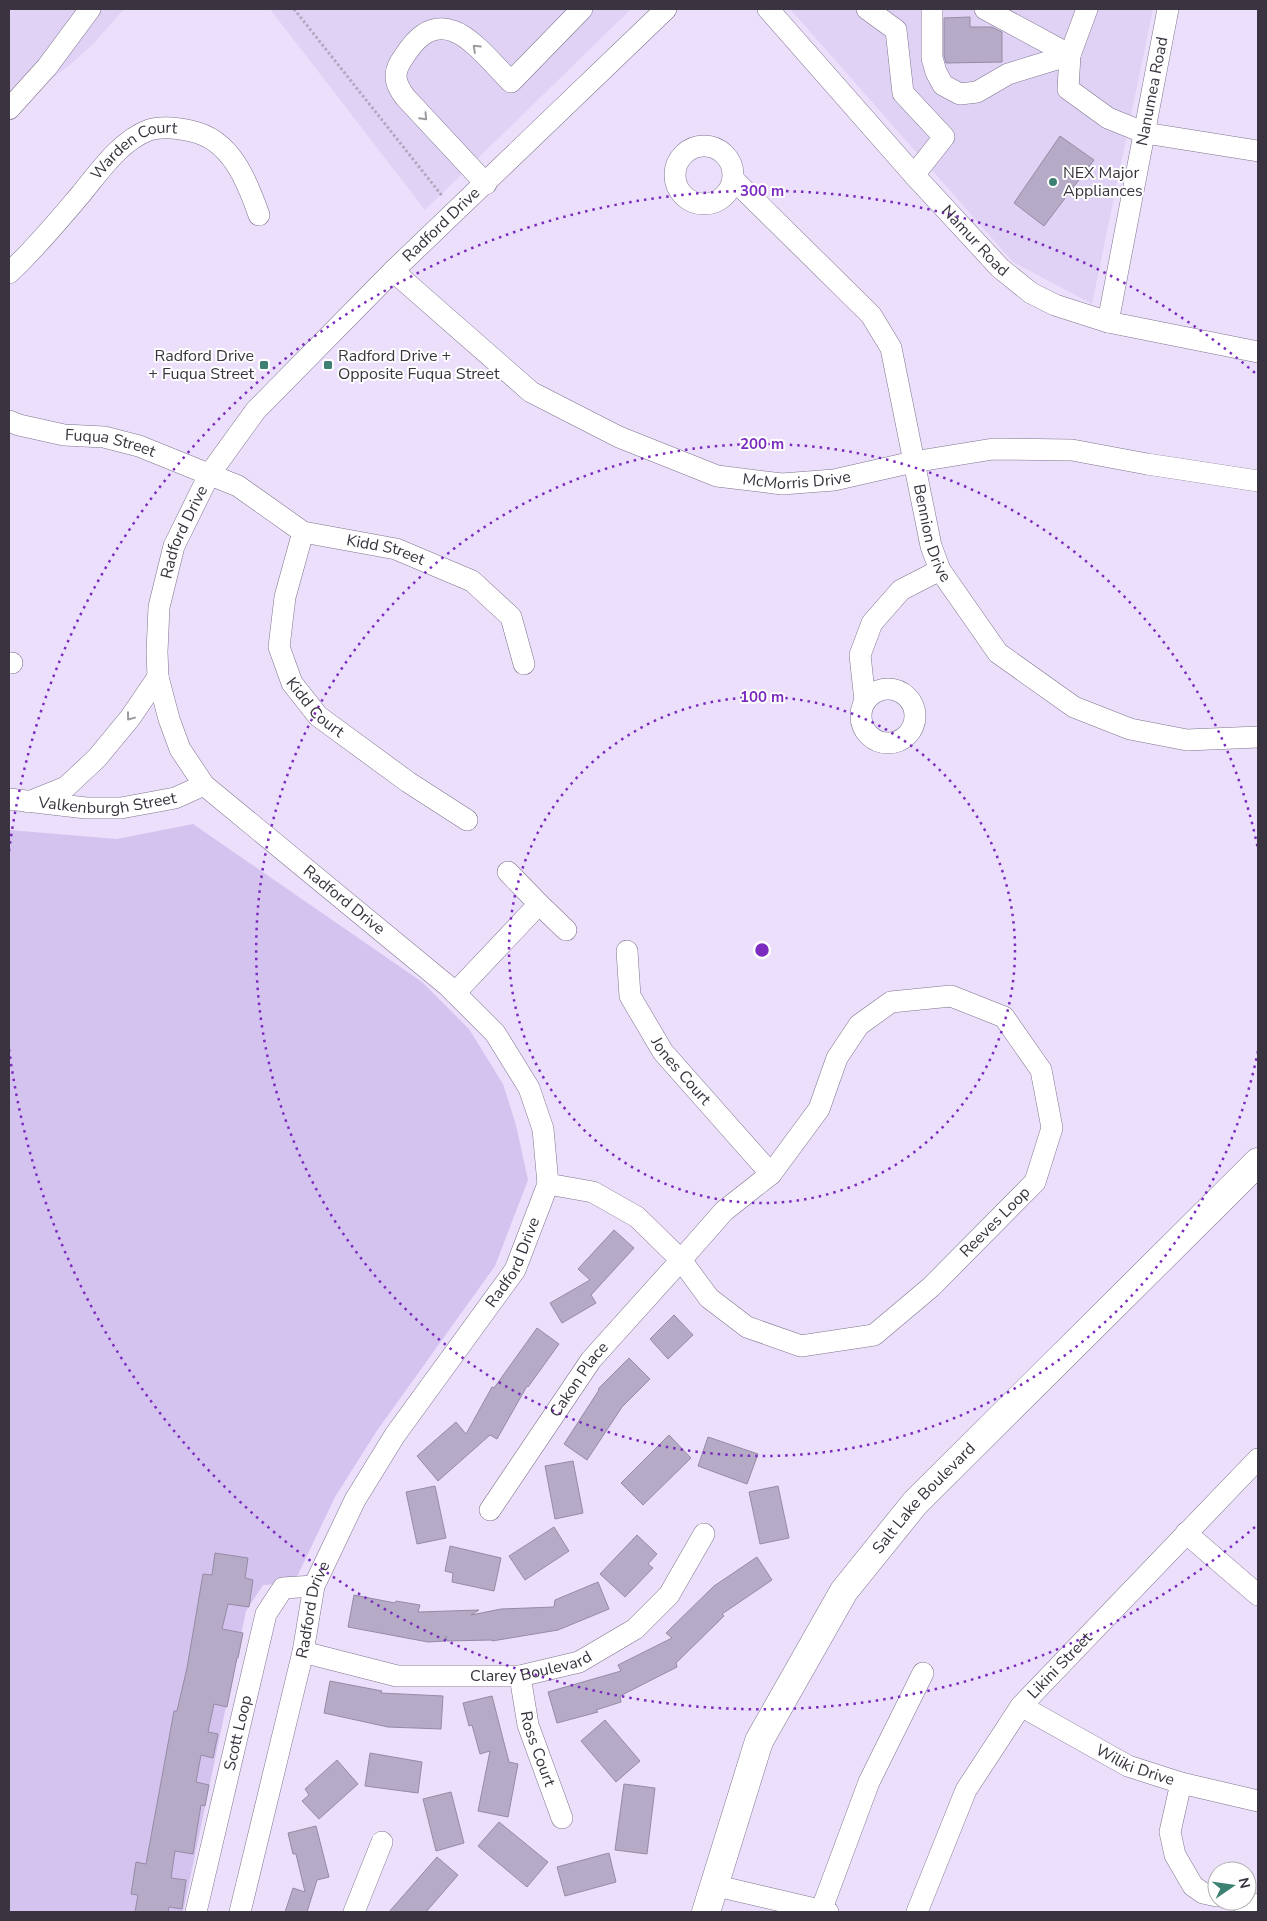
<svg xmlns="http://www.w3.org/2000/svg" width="1267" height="1921" viewBox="0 0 1267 1921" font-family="'Nunito Sans',sans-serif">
<rect width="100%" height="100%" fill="#ebdffc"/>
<g fill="#e0d2f5">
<path d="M9,9H124L93,44L71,64L47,82L9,108Z"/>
<path d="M270,9H631L425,210Z"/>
<path d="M790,9H1153L1092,304L1013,262Z"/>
</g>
<path fill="#d4c2ef" d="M193,824L422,982L469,1029L503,1084L516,1125L528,1180L495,1266L376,1432L335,1497L294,1583L263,1585L246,1611L183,1912H9V830L117,839Z"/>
<g fill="#b6abc6" stroke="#958ba5">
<path d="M970,17V27H992L1002,32V62L946,63L944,56V18Z"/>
<path d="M1060,136L1094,160L1044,226L1014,203Z"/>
<path d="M614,1230L634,1248L591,1295L596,1303L562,1323L550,1303L590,1280L578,1269Z"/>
<path d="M674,1315L693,1335L668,1359L650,1339Z"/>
<path d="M537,1328L559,1344L528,1387L527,1386L497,1439L490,1435L438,1481L417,1456L456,1422L466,1434L492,1387L494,1388Z"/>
<path d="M629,1358L650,1379L622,1407L587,1460L564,1444L599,1390L598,1389Z"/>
<path d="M669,1435L691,1458L643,1505L621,1483Z"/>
<path d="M708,1437L758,1454L747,1484L698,1466Z"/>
<path d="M573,1461L583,1513L555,1519L545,1466Z"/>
<path d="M435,1486L446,1538L417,1544L406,1492Z"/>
<path d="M778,1486L789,1538L760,1544L749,1492Z"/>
<path d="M554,1527L569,1551L525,1580L509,1556Z"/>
<path d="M637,1535L657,1554L648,1564L653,1568L625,1597L600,1574Z"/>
<path d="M450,1546L501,1558L494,1591L452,1582L453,1573L445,1571Z"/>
<path d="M215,1553L248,1558L245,1578L253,1580L249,1607L228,1604L222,1629L243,1633L238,1658H237L227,1707L214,1704L208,1732L218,1734L213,1758L201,1755L196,1782L209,1785L205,1806L201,1805L193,1854L175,1851L171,1878L186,1880L182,1909L169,1907L168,1912H135L138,1895L131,1894L136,1862L146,1864L174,1711H177L187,1668L203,1574L212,1575Z"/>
<path d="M757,1557L772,1580L722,1614L724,1616L676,1663L677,1667L620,1696L621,1702L596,1710L598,1712L557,1723L548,1692L621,1671L618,1665L672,1638L666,1633L714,1586Z"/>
<path d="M598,1582L609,1609L558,1630L492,1641V1640L447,1641L446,1636V1641L428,1642L348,1627L354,1595L395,1603L396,1601L420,1605L418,1612L479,1610L471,1615L501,1609L554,1607L555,1600Z"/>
<path d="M330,1681L382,1691L381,1693L443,1696L441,1729L388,1727L324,1713Z"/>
<path d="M492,1696L509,1762L518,1764L508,1817L478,1811L490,1751L480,1754L472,1725L469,1726L463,1703Z"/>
<path d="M605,1720L640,1761L616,1782L581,1741Z"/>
<path d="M370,1753L422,1762L418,1793L365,1786Z"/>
<path d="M337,1760L358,1784L319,1819L302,1801L309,1795L305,1789Z"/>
<path d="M624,1784L655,1788L647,1854L615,1850Z"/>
<path d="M451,1792L464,1843L436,1851L423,1799Z"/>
<path d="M499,1822L548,1862L527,1887L478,1846Z"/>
<path d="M316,1826L329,1877L317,1880L307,1912H285L293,1888L305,1892L296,1854H293L288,1833Z"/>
<path d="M609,1853L616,1882L565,1896L557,1867Z"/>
<path d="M437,1857L458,1875L426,1912H389Z"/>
</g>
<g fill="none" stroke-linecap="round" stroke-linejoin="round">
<defs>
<g id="minor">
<path id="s1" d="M768,9L914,175L1000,268L1031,293L1055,305L1108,322L1258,352"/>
<path d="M867,9L896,30L903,93L944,137L914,175"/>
<path d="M932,9V58L936,72L943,85L960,94L977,92L1008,74L1070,55"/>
<path d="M985,9L1070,55"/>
<path d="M1087,9L1070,55L1068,89L1108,118L1145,133L1258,151"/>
<path d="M9,109L47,67L90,9"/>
<circle cx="704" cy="175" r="29"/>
<path id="s2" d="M733,179L871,315L891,348L931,546L940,570L998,653L1074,707L1130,729L1187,740L1258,737"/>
<path d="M486,184L405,97C400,90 396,84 396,76C396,67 401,61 405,55C416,38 431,23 453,31C472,37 496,67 511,82L582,9"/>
<path id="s3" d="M393,271L531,392L619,437L717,476L782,484L834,480L913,462L993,449L1072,450L1147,464L1258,481"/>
<path id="s4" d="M9,273C35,249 58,221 81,194C100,171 120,141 149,130C162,126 178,128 191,131C231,139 247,181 259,215"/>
<path id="s5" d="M1108,322L1168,9"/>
<path id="s6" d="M9,421L19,425L64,435L104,437L139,446L238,486L303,532L396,549L472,581L511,617L524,664"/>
<path id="s7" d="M303,532L285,597L279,647L292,683L318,716L408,782L467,820"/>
<path d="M9,663H12"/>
<circle cx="888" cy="716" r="27"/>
<path d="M865,701L860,655L872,623L901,590L940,570"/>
<path id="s8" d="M9,799L86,808H121L175,798L204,785"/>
<path d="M29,802L66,787L97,758L130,718L158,677"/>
<path d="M539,904L566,930"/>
<path id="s9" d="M627,951L630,996L663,1052L771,1174"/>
<path d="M455,993L539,904L508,872"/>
<path id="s10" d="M490,1510L591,1360L681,1260L724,1211L771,1174L819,1109L837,1058L859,1025L891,1002L951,996L1004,1017L1041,1070L1052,1128L1035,1182L931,1287L874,1335L801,1346L747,1327L709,1298L681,1260L637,1217L593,1192L548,1184"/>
<path d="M1186,1533L1258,1595"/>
<path id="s11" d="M303,1652L397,1676H520L579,1662L635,1629L669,1595L704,1534"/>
<path id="s12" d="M520,1676L528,1725L562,1818"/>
<path id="s13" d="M1021,1706L1128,1766L1181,1783L1258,1801"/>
<path d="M1181,1783L1170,1832L1175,1855L1193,1886L1203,1893L1217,1896"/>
<path d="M713,1885L828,1912"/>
<path d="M1239,1901L1258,1905"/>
<path d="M821,1911L869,1782L923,1673"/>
<path id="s14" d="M196,1912L266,1614L283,1588L314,1586"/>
<path id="s15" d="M240,1912L303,1652L314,1586L355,1500L395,1435L515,1270L548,1184L543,1129L529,1088L495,1033L448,986L204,785L180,749L169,719L158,677L157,652L159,607L174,546L209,475L256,410L266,400L393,271L666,9"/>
<path d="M354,1912L382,1842"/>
<path id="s16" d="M917,1912L966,1790L1021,1706L1258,1459"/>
</g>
<g id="major">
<path id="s17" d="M706,1912L759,1741L844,1591L915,1503L1258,1162"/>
</g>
</defs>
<use href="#minor" stroke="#7e748d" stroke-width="22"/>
<use href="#major" stroke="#7e748d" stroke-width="29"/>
<path stroke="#b1a8bf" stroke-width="3" stroke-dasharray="2.5 2.5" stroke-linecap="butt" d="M294,9L443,197"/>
<use href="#minor" stroke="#fff" stroke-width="21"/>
<use href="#major" stroke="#fff" stroke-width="28"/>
</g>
<defs><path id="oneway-chevron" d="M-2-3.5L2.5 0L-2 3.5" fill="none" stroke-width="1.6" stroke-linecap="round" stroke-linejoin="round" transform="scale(1.25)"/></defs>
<g stroke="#9c9a9f">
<use href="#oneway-chevron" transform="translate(476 48) rotate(-137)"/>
<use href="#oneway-chevron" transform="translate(424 117) rotate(47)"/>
<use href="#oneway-chevron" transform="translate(130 717) rotate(127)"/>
</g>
<g fill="none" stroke="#7b2cbf" stroke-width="2.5" stroke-dasharray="2.5 5">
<circle cx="762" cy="950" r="253"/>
<path d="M1258 1051A506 506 0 1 1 1258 849"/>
<path d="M1255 1527A759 759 0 0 1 9 1049M9 851A759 759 0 0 1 1255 373"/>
</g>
<g fill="#3d8173" stroke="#fff" stroke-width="2">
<circle cx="1053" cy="182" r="5"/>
<rect x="259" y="360" width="10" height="10" rx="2.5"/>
<rect x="323" y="360" width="10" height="10" rx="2.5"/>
</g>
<g text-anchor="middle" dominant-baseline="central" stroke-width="4" stroke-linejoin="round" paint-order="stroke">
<g font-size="16" fill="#39343f" stroke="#fff">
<text stroke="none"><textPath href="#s5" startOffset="235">Nanumea Road</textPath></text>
<text stroke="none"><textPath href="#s4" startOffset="179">Warden Court</textPath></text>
<text stroke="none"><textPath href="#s15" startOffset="2021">Radford Drive</textPath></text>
<text stroke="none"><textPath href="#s1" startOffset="311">Namur Road</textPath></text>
<text stroke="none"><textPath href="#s6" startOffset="104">Fuqua Street</textPath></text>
<text stroke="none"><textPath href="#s3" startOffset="468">McMorris Drive</textPath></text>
<text stroke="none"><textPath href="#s2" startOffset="422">Bennion Drive</textPath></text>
<text stroke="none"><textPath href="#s15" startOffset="1616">Radford Drive</textPath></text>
<text stroke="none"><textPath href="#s6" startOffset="404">Kidd Street</textPath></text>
<text stroke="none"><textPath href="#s7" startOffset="190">Kidd Court</textPath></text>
<text stroke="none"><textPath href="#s8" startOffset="99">Valkenburgh Street</textPath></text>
<text transform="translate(344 900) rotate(39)">Radford Drive</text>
<text stroke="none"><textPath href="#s9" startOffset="136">Jones Court</textPath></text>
<text transform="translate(995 1222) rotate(-45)">Reeves Loop</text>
<text stroke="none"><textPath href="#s15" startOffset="716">Radford Drive</textPath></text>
<text stroke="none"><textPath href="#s10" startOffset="158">Cakon Place</textPath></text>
<text stroke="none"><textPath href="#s17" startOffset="474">Salt Lake Boulevard</textPath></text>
<text stroke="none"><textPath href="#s15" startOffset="311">Radford Drive</textPath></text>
<text stroke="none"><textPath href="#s11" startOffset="232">Clarey Boulevard</textPath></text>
<text stroke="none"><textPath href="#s16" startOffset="288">Likini Street</textPath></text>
<text stroke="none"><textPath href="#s14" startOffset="184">Scott Loop</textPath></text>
<text stroke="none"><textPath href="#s12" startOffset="75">Ross Court</textPath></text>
<text stroke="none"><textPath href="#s13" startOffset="129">Wiliki Drive</textPath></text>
</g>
<g font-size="16" fill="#39343f" stroke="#fff" text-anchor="start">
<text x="1063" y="173">NEX Major<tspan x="1063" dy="18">Appliances</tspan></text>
<text x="254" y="356" text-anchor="end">Radford Drive<tspan x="254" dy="18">+ Fuqua Street</tspan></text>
<text x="338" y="356">Radford Drive +<tspan x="338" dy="18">Opposite Fuqua Street</tspan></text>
</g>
</g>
<circle cx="762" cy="950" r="8" fill="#7b2cbf" stroke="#fff" stroke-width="2.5"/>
<g font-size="15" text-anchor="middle" font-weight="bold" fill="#7b2cbf" stroke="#fff" stroke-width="4" stroke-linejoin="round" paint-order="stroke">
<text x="762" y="196">300 m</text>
<text x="762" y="449">200 m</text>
<text x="762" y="702">100 m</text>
</g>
<rect width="1267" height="1921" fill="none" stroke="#39343f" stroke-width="20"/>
<g transform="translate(1232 1886) rotate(77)"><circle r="24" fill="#ffffff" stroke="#b0aeb2"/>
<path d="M0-4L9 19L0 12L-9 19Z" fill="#3d8173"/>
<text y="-8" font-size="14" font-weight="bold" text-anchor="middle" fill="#39343f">N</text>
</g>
</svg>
